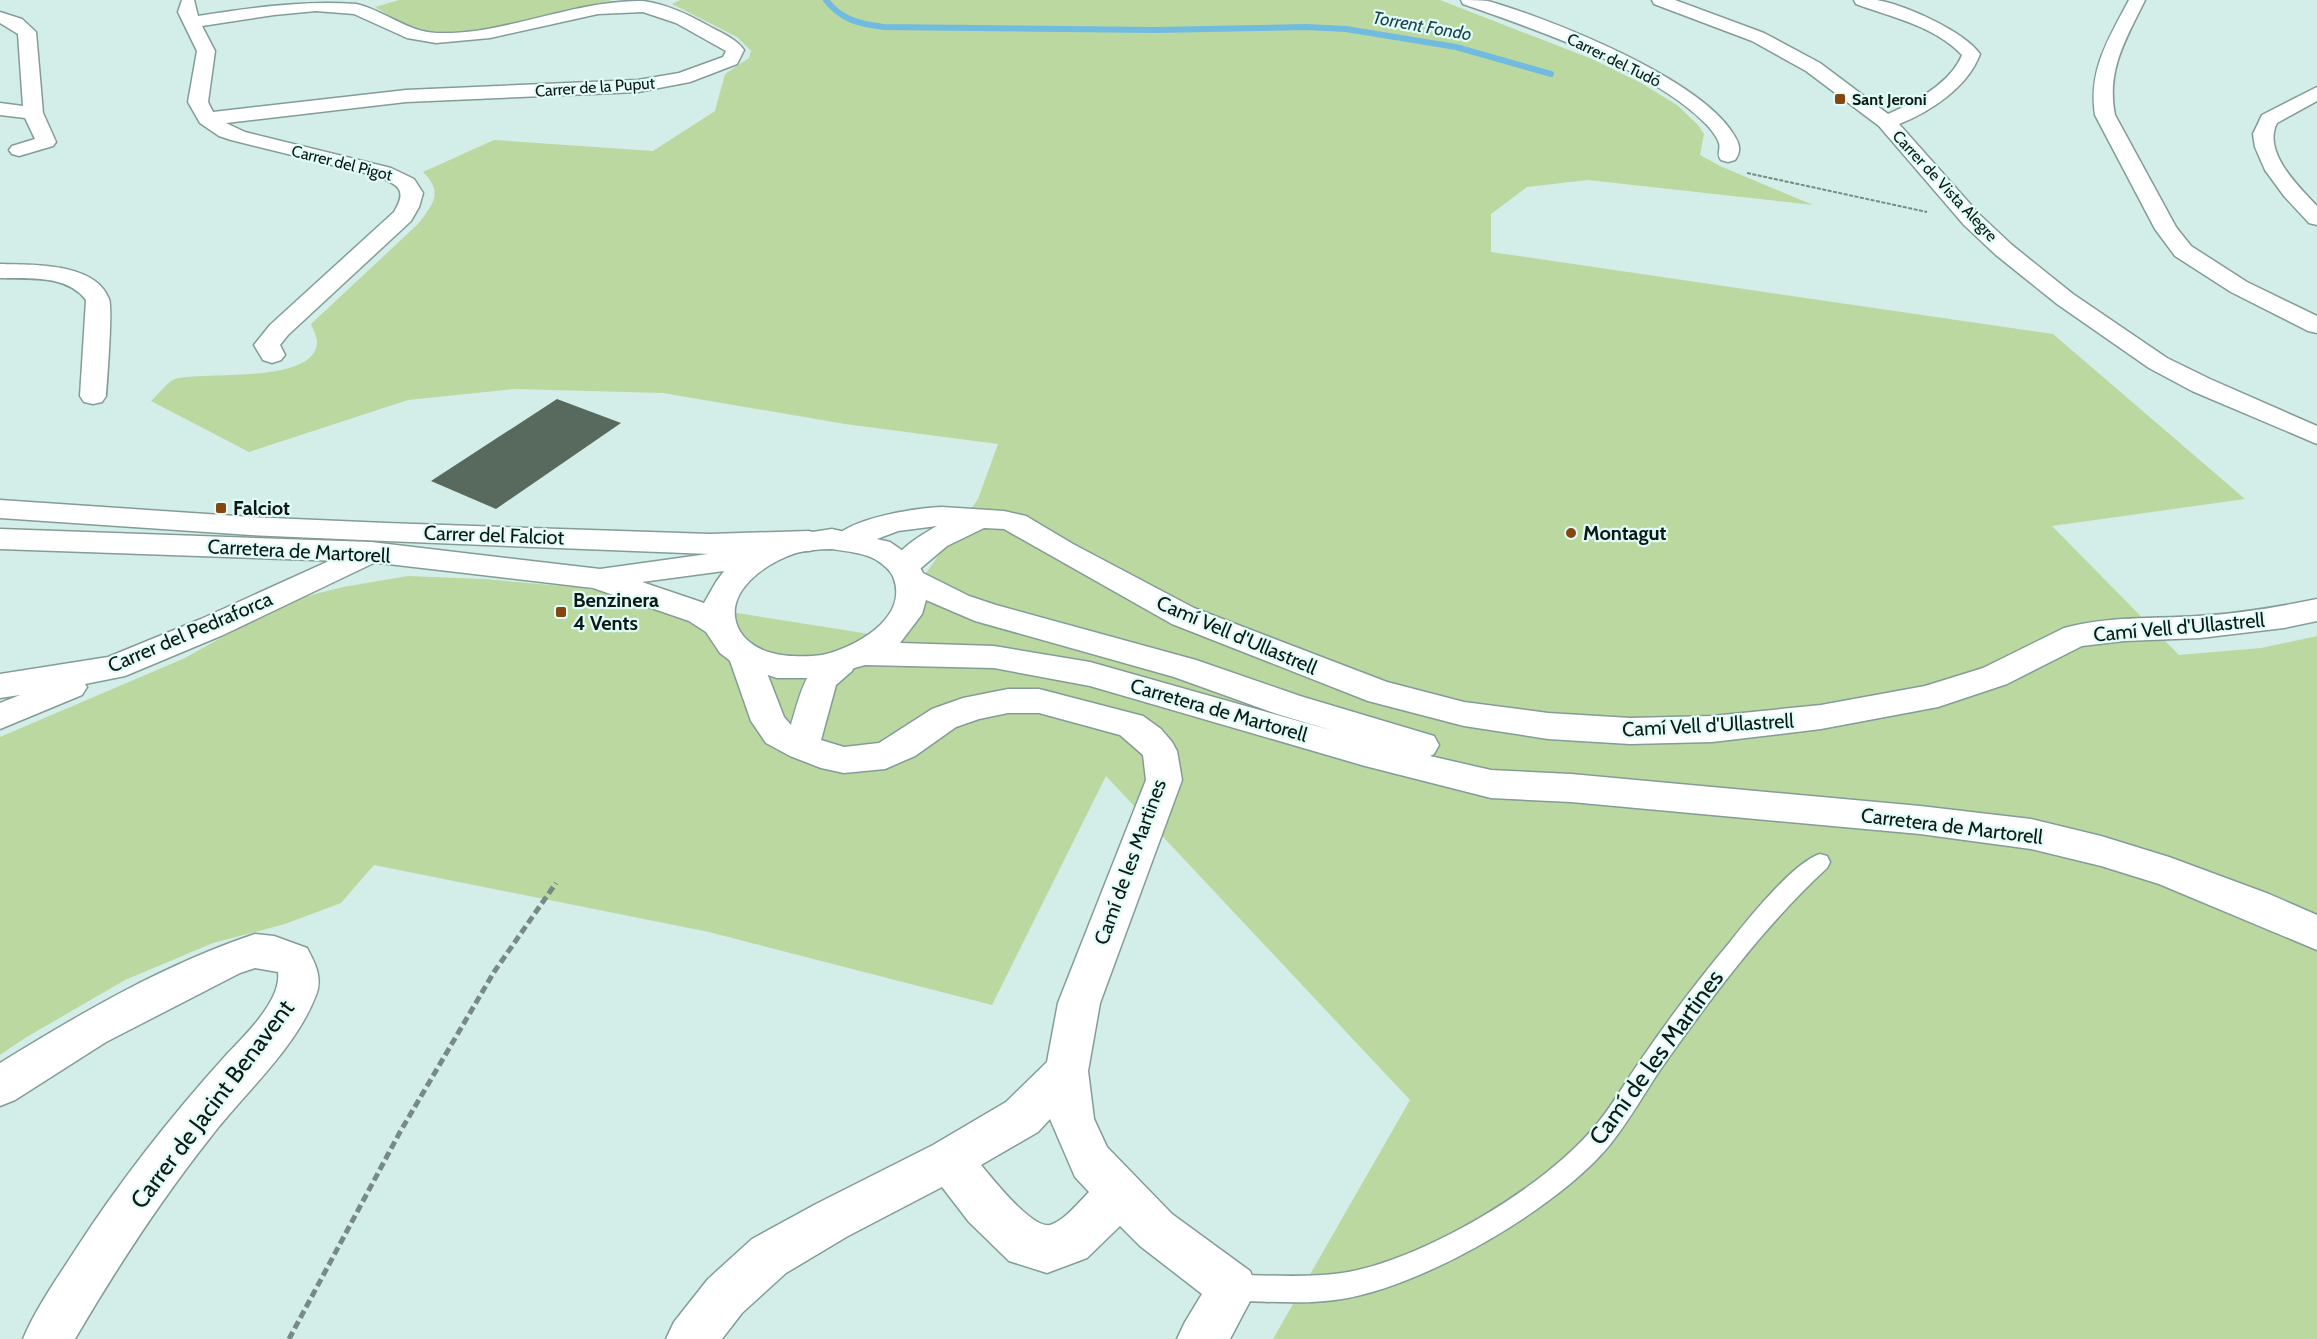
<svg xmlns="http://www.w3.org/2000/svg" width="2317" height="1339" viewBox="0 0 2317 1339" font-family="Cabin,sans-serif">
<rect width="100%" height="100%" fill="#d3eee8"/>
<g fill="#bbd8a0">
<path d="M399,0H612C565,11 470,38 425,30C407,27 391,16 375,7Z"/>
<path d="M680,0H1440L1592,59L1641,83L1677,105L1698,125L1704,134L1700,155L1720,166L1813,205L1588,180L1527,187L1491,214V252L2053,334L2245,499L2052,526L2179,655L2261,648L2317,636V1339H1273L1410,1100L1106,776L992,1005L709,932L374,865L341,903L285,924L213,943L125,980L25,1038L0,1055V737L185,658L251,621L300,598L343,587L408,576L484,579L574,587L882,636L978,499L998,444L845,424L663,393L514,389L408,400L249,452L151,401C158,395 167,382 175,379C202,371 316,385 317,342C317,337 313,329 311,324L418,224C433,204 444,193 423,172L494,140L653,151L715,111L725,74L749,58L751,51L737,37L672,4Z"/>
</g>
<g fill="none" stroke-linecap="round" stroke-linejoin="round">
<path stroke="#71bbe1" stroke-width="6" d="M826,0C841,20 860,24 884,27L1156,30L1306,27L1346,29L1456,47L1551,74"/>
</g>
<path fill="#586a5e" d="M557,399L621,423L496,509L431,481Z"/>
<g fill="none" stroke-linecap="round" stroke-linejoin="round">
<defs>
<path id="lane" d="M1820,854L1827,856L1830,862L1827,868C1762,928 1711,998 1660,1070C1644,1094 1630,1119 1612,1142C1561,1207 1424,1286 1342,1299C1306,1305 1269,1301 1233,1301L1224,1297L1220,1288L1224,1279L1233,1275C1269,1275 1306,1278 1342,1273C1421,1261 1546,1187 1596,1125C1613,1105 1625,1082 1640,1061C1668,1020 1698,980 1730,942C1748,919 1794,862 1820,854Z"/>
<g id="street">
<path d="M182,0H194L198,16C249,8 304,0 356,4C384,10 407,32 437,33C506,35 573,0 643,1C666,4 687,14 707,25C719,32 736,38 744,50L737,64L690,82L638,92L406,102L226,123L245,132L391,168L414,179L423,193L419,207L411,221L288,335L280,345L285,355L281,360L272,363L263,360L254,345L270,325L394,212C408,189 398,185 377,176L231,140L219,136L200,123L188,102L197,51L178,12ZM316,11L354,14L407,38L436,43L490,38L598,14L643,12L676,23L726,51L723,57L679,73L638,80L406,90L213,112L208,102L215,51L202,26L274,15Z"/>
<path d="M1461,0C1469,0 1480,0 1488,1C1551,19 1696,77 1732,132C1738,141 1743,149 1735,160L1728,162L1721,160C1716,154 1721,150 1719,143C1717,137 1710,128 1706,124C1652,69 1535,29 1463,4Z"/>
<path d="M1652,0H1675L1764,33L1820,63L1888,114C1915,102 1951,83 1962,55C1935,26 1891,17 1856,4L1854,0C1861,0 1870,0 1877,0C1905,5 1964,31 1980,54C1968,87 1930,112 1899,124L1980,215L2012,245L2073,294L2167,358L2210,379L2317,426V444L2192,391L2149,368L2057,304L1996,255L1964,225L1879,126L1806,71L1752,41L1654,4Z"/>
<path d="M2129,0H2145C2126,39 2106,70 2115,115L2176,227L2191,246L2247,282L2317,316V333L2308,331L2231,292L2175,256L2155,229L2095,115C2088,70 2109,38 2129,0Z"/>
<path d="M0,12L22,19L36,32L43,113L56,142L53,146L19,156L12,154L9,150L12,146L35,139L25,118L0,115V103L23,106L18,34L0,23Z"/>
<path d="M2317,87V101L2277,123C2262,152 2299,187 2317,206V225L2309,223L2284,196L2265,170L2255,147L2253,134L2262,115Z"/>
<path d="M0,264C32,265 95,262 109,299C113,309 107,380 106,396L102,402L93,404L84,402L80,396L86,300C67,274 28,279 0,278Z"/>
<path d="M0,500L251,517L386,523L710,534L809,531L820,534L824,541L820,548L809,551L710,554L386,541L251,535L0,518Z"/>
<path d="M942,507L1004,511L1026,516L1073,544L1194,608L1387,682L1464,702L1548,713L1630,718L1712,716L1821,705L1925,686L1983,668L2064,628C2107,616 2153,619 2197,616C2237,614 2278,607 2317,599V621L2284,628L2200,638L2124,641L2082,646L2007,684L1938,707L1821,729L1712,742L1630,744L1548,739L1464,726L1368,701L1172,624L1004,529L984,528L947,546L915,573L904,576L893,573L889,566C900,548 919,536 937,526L898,531L848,550L837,547L833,540C848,518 916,508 942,507Z"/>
<path d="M371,542L382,545L386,552L382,559L223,635L125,676L85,684L87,687L82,695L0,729V703L20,695L0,698V674L108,657L201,619Z"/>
<path d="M744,644L756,647L760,655L784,717L791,725C800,696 810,643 852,655L856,663L852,671L836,685L821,740L844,747L879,743L932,709L963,698L1008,689H1039L1143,716L1161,729L1172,742L1177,751L1182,780L1100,1003L1088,1071L1094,1119L1107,1147L1172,1214L1250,1271L1257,1288L1230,1339H1177L1185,1322L1202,1294L1140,1246L1120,1226L1087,1258L1047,1273L1009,1261L969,1222L942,1187L848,1236L786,1273L742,1313L722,1339H666L674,1322L708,1279L752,1239L816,1204L933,1145L1006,1102L1047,1062L1058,1003L1146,780L1143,755L1120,735L1039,713H1008L979,719L956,727L915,756L885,769L844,773L821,768L790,756L766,743L751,721L728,655L732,647ZM1050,1119L1075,1177L1089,1192C1079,1202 1064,1221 1050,1225C1032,1229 993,1179 981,1165L1038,1132Z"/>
<path d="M255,934L274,936L307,948C315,963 323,978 316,995C295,1050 245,1092 210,1138C160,1201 116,1269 75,1339H23C36,1308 56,1280 74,1252C119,1182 170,1117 227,1054C245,1035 282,1000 278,972L255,968L240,973L106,1042L15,1100L0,1106V1063C81,1013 165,964 255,934Z"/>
</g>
<path id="secondary" d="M0,529L371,542L600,569L758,547L793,535L832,529L890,542L916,560L923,573L969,596L996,605L1196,660L1300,696L1434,736L1439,745L1434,754L1430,756L1491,770L1571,774L1920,806L2031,819L2101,836L2169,857L2269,894L2317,915V950L2159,884L2101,866L2031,849L1920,834L1571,802L1491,798L1365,766L1090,686L994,668L865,665L819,678H777L733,663L720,653L706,632L689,621L593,588L371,562L0,549ZM832,549C844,551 856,552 868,556C877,559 891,569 894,579C908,619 854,648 822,655C808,657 785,657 772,653C756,649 740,638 736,622C727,589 768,562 796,553C807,550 820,549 832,549ZM724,571L716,582L704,603L642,582ZM926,600L975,621L1174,677L1277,714L1334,731L1090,662L994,646L900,643L922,614Z"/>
</defs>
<use href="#lane" stroke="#839c97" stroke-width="3"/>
<use href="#street" stroke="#839c97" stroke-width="3"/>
<use href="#secondary" stroke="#839c97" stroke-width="3"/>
<path stroke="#778a86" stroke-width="2" stroke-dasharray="4 1.5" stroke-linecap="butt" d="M1747,173L1927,212"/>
<path stroke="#778a86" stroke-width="5" stroke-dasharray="8 4" stroke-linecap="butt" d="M289,1339L400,1132L494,972L556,883"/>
<use href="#lane" fill="#fff" fill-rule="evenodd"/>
<use href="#street" fill="#fff" fill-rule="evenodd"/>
<use href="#secondary" fill="#fff" fill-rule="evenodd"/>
</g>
<g fill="#874610" stroke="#e0fcf6" stroke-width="2">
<rect x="1834" y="93" width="12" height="12" rx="3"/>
<rect x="215" y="502" width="12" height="12" rx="3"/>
<circle cx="1571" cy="533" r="6"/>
<rect x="555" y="606" width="12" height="12" rx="3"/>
</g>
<g text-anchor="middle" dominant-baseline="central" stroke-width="4.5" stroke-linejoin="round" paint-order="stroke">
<g font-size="16" fill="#0e1816" stroke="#e0fcf6">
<text transform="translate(1614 60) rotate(26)">Carrer del Tudó</text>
<text transform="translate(595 87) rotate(-4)">Carrer de la Puput</text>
<text transform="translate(342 163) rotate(14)">Carrer del Pigot</text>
<text transform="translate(1945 186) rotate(47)">Carrer de Vista Alegre</text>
</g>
<g font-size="16" font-weight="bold" fill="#0e1816" stroke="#e0fcf6" text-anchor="start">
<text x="1852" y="99">Sant Jeroni</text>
</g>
<g font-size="18" font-style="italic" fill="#1c3e4e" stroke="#e0fcf6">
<text transform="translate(1422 26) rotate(10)">Torrent Fondo</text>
</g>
<g font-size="20" font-weight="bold" fill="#0e1816" stroke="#e0fcf6" text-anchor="start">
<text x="233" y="508">Falciot</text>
<text x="1583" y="533">Montagut</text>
<text x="573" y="600">Benzinera<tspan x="573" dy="23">4 Vents</tspan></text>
</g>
<g font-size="20" fill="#0e1816" stroke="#e0fcf6">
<text transform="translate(494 535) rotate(2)">Carrer del Falciot</text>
<text transform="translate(299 551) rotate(3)">Carretera de Martorell</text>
<text transform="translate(2179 627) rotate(-5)">Camí Vell d'Ullastrell</text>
<text transform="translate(190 632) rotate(-23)">Carrer del Pedraforca</text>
<text transform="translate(1237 635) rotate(23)">Camí Vell d'Ullastrell</text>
<text transform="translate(1219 710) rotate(16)">Carretera de Martorell</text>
<text transform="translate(1708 725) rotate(-3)">Camí Vell d'Ullastrell</text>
<text transform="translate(1952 826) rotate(7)">Carretera de Martorell</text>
<text transform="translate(1130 862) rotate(-70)">Camí de les Martines</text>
</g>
<g font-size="24" fill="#0e1816" stroke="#e0fcf6">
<text transform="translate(1656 1057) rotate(-54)">Camí de les Martines</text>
<text transform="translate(212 1104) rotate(-53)">Carrer de Jacint Benavent</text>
</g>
</g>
</svg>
